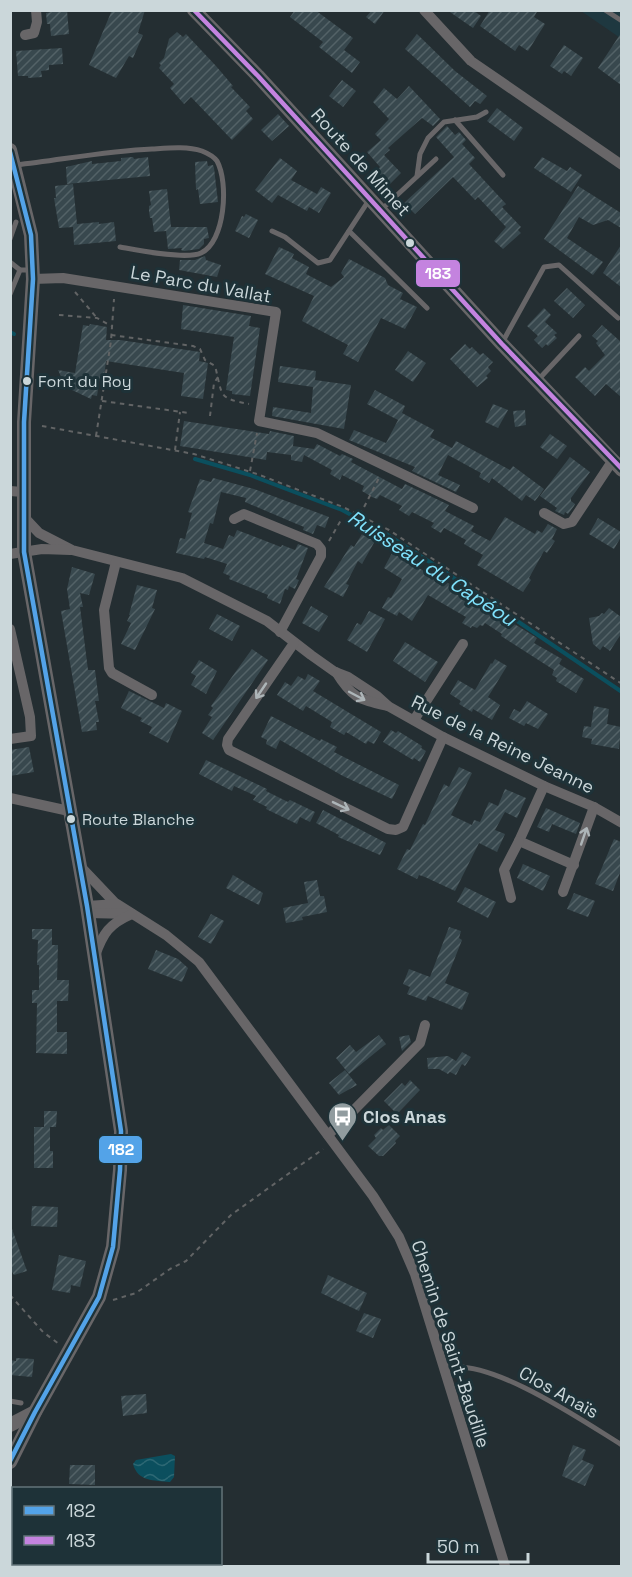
<svg xmlns="http://www.w3.org/2000/svg" width="632" height="1577" viewBox="0 0 632 1577" font-family="'Space Grotesk',sans-serif">
<defs>
<pattern id="water-waves" width="16" height="10" patternUnits="userSpaceOnUse" patternTransform="scale(1.5)"><rect width="16" height="10" fill="#0b4f5e"/><path d="M0 5q4-4 8 0t8 0" fill="none" stroke="#2d6874"/></pattern>
<pattern id="building-hatch" width="6" height="6" patternUnits="userSpaceOnUse" patternTransform="scale(1.5)"><rect width="6" height="6" fill="#38484e"/><path d="M-1 1l2-2M0 6l6-6M5 7l2-2" fill="none" stroke="#536267"/></pattern>
</defs>
<rect width="100%" height="100%" fill="#242e32"/>
<path fill="#1e3840" d="M581,11H621V39L616,35Z"/>
<path fill="url(#water-waves)" d="M171,1454L175,1456L174,1477L170,1482C154,1480 138,1482 133,1464L136,1460Z"/>
<g fill="none" stroke-linecap="round" stroke-linejoin="round">
<g stroke="#0b4f5e" stroke-width="4">
<path d="M10,332L14,334"/>
<path d="M195,459L250,475L342,510L383,532L439,568L622,692"/>
</g>
</g>
<g fill="url(#building-hatch)">
<path d="M52,10H67L69,34L51,36L50,24H47L46,13L52,12Z"/>
<path d="M112,10H145L138,33L143,35L133,58L129,56L116,78L89,65Z"/>
<path d="M295,10H315L353,38L344,50L360,62L352,73L319,47L323,42L290,17Z"/>
<path d="M372,10H385L375,24L366,17Z"/>
<path d="M447,10H473L481,16L473,28Z"/>
<path d="M490,10H538L534,17L545,24L528,51L519,45L515,51L480,26Z"/>
<path d="M177,32L183,37L186,34L216,66L233,86L231,87L250,107L246,111L253,119L232,140L191,97L184,104L170,88L174,84L159,68L161,65L159,63L164,58L169,39Z"/>
<path d="M621,33V85L598,68Z"/>
<path d="M417,34L455,71L487,96L480,104L475,101L470,107L405,49Z"/>
<path d="M564,45L583,58L571,76L564,71L562,74L550,66Z"/>
<path d="M62,48L63,64L49,65V70L41,71L42,77L28,78V76H18L16,51Z"/>
<path d="M342,80L356,91L343,107L329,96Z"/>
<path d="M409,86L440,119L433,126L422,118L388,148L390,150L384,155L401,173L389,185L376,171L380,167L367,152L381,140L375,134L389,119L373,102L384,88L397,99Z"/>
<path d="M497,108L523,128L514,141L487,121Z"/>
<path d="M278,114L289,126L272,141L261,130Z"/>
<path d="M447,126L455,135L459,132L466,140L462,144L475,158L469,164L506,204L502,207L521,227L518,230L521,233L503,249L494,241L506,227L478,197L475,200L453,177L415,214L404,203L454,157L436,137Z"/>
<path d="M133,157L134,159L148,157L150,176L67,184L66,167L92,161V164L121,161V158Z"/>
<path d="M542,157L567,171L570,167L582,175L571,192L534,168Z"/>
<path d="M280,158L297,171L291,180L317,194L321,187L331,193L319,213L309,207L307,211L278,195L272,203L255,190Z"/>
<path d="M207,161L208,166L213,165L214,168L218,202L200,204L198,189L196,190L195,162Z"/>
<path d="M73,184L77,224L99,222V224L114,222L116,241L74,245L73,227L59,228L54,198H56L55,186Z"/>
<path d="M578,186L621,213V228L608,220L593,225L579,217L567,238L603,262L593,275L544,239Z"/>
<path d="M167,189L171,227H207L209,238L204,239V244L199,249L184,251L181,250L182,248L168,249L166,231L154,232L152,218H150L149,211V206L151,205L149,191Z"/>
<path d="M246,214L258,220L249,238L235,231L242,216L244,217Z"/>
<path d="M621,245V287L603,273Z"/>
<path d="M279,247L294,254L292,258L309,267L306,274L331,287L344,277L341,273L349,259L385,278L388,285L403,293L400,299L417,307L405,329L381,318L358,362L343,354L348,345L302,321L314,296L265,274Z"/>
<path d="M205,256L206,260L221,265L217,277L179,270L180,260H195Z"/>
<path d="M567,288L585,305L573,318L554,301Z"/>
<path d="M183,305L251,316L249,326L260,328L250,396L232,394V391L226,390L234,337L181,329Z"/>
<path d="M544,308L551,315L545,322L557,333L554,335L557,338L548,346L546,344L542,348L534,340L538,336L527,326Z"/>
<path d="M90,324L107,327L106,340H120L200,352L199,361L208,363L203,399L181,396L184,373L106,361L104,377L100,376L97,396L92,395L91,399L72,390L63,381L58,370L75,373L83,325L89,326Z"/>
<path d="M602,325L621,342V397L606,384L595,396L575,377L585,367L589,371L605,355L596,343L598,341L592,336Z"/>
<path d="M465,344L470,349L472,347L480,355L483,353L493,362L488,367L491,371L486,376L488,378L477,387L450,359Z"/>
<path d="M408,351L426,363L413,382L395,370Z"/>
<path d="M280,366L316,371L315,380L351,385L344,429L272,416L273,407L311,413L313,387L278,382Z"/>
<path d="M375,390L405,406L402,413L434,430L430,437L452,448L456,441L510,470L513,466L544,489L535,501L526,495L522,501L492,478L489,483L479,477L481,473L448,455L438,475L460,485L456,492L412,471L415,467L349,440L354,430L386,443L398,420L367,404Z"/>
<path d="M493,404L508,410L498,428L485,422Z"/>
<path d="M525,410L526,425L515,427L513,411Z"/>
<path d="M184,421L269,434L270,431L294,436L293,446L314,449L317,444L340,456L342,454L353,459L351,462L402,489L405,484L449,505L445,511L474,526L471,531L490,541L505,517L535,534L537,530L542,533L548,524L557,529L552,539L555,541L547,553L544,551L529,578L531,580L523,592L477,565L483,555L464,544L466,540L444,528L441,533L431,527L434,523L412,512L409,516L399,510L402,506L380,495L377,499L372,497L362,491L364,486L342,475L340,480L330,474L332,470L304,455L302,462L291,460V455L267,452L266,460L180,446Z"/>
<path d="M550,434L567,446L557,459L540,447Z"/>
<path d="M570,457L590,472L571,498V501L575,504L574,506L568,514L565,512L564,515L555,511L557,508L540,496Z"/>
<path d="M213,478L254,489L329,517L325,528L317,525L313,534L303,530L304,527L292,522L245,502L246,498L221,492L213,524L210,523L204,543L223,549L229,535L234,537L237,530L281,547L282,545L295,550L298,544L308,548L296,579L299,580L295,589L289,586L288,590L285,589L280,604L267,598L268,595L229,579L230,576L223,573L227,564L205,557L204,559L176,553L180,538L185,539L192,513L188,512L200,479L211,482Z"/>
<path d="M598,518L621,532V537L614,549L589,534Z"/>
<path d="M362,534L375,541L362,564L358,561L346,584L349,585L343,597L324,587L351,545L354,547Z"/>
<path d="M392,553L431,575L432,573L537,638L534,643L562,659L559,664L584,679L576,693L556,681L557,678L552,675L554,670L501,636L502,634L485,623L483,626L480,625L477,628L472,626L471,628L462,623L466,617L428,595L412,621L399,612L397,616L382,608L388,597L391,598L402,579L384,568Z"/>
<path d="M72,567L95,574L89,595L80,593L83,607H80L88,670H95L99,701H95L99,722H96L97,730L82,732L61,611L70,609L67,589Z"/>
<path d="M137,585L157,590L152,608L155,609L135,650L121,644L131,623L127,621L130,615H129Z"/>
<path d="M311,606L328,616L319,632L302,623Z"/>
<path d="M609,608L621,617V634L610,651L603,646L600,650L593,644L589,618L599,616L602,613L604,614Z"/>
<path d="M369,611L385,619L367,652L347,640L357,623L361,625Z"/>
<path d="M217,614L240,626L232,641L209,629Z"/>
<path d="M405,642L438,662L425,682L393,661Z"/>
<path d="M252,649L268,660L213,740L202,733L212,717L208,715L213,708L211,706Z"/>
<path d="M495,659L507,666L488,697L500,705L492,720L473,709L472,712L459,704L461,701L450,694L458,680L475,690L491,663L492,664Z"/>
<path d="M199,660L217,671L206,694L191,685L196,676L191,673Z"/>
<path d="M308,674L320,681L313,691L381,732L374,744L368,741L366,744L346,732L344,735L330,727L332,722L306,706L303,711L277,695L285,682L291,686L298,676L305,680Z"/>
<path d="M129,691L164,708L166,703L182,711L168,743L149,733L152,727L140,721L142,718L121,708Z"/>
<path d="M527,701L548,714L538,729L526,723L524,726L509,718L514,709L520,712Z"/>
<path d="M594,706L609,709L607,724L621,727L619,749L591,744L592,739L582,737L584,726L591,727Z"/>
<path d="M271,716L320,741L321,739L337,747L334,752L399,785L392,799L343,776L280,740L276,749L266,744L267,740L261,737Z"/>
<path d="M391,730L396,733L398,731L422,746L421,748L426,751L420,762L414,758L413,760L383,742Z"/>
<path d="M29,747L34,772L10,776V750Z"/>
<path d="M206,760L267,789L266,791L288,802L290,800L315,812L310,822L300,817L297,824L266,809L267,807L253,800L256,796L234,786L232,791L199,774Z"/>
<path d="M459,767L472,773L451,815L472,825L474,820L480,822L489,802L498,806L505,789L526,798L517,818L505,812L495,830L505,834L497,852L479,843L455,891L425,877L419,875L417,879L397,869L407,849L410,850L423,824L425,825L444,784L449,787Z"/>
<path d="M546,808L580,823L576,834L552,824L549,832L537,827Z"/>
<path d="M323,810L386,843L380,855L338,837L339,835L316,823Z"/>
<path d="M614,839L621,842V870L613,891L595,884Z"/>
<path d="M523,864L550,876L543,891L517,878Z"/>
<path d="M233,875L263,893L259,905L226,888Z"/>
<path d="M317,880L320,896H324L327,912L302,917L303,920L286,923L283,908L308,903L304,882Z"/>
<path d="M465,887L496,902L488,918L457,902Z"/>
<path d="M574,893L595,901L588,917L567,909Z"/>
<path d="M211,914L224,921L211,944L198,937Z"/>
<path d="M449,927L461,931L459,938L462,940L445,983L469,993L462,1010L428,996L426,1001L407,994L410,987L403,984L409,969L430,977Z"/>
<path d="M32,929H52V945H58L57,980H69L68,1001H57V1032H67V1054L36,1053L37,1003H32V990H39V965H37L38,940L32,939Z"/>
<path d="M156,950L178,959L188,968L182,982L148,969Z"/>
<path d="M379,1035L386,1044L349,1074L336,1058L350,1045L356,1052Z"/>
<path d="M409,1035L411,1042L402,1051L399,1037Z"/>
<path d="M462,1052L471,1057L465,1066L462,1064L456,1075L450,1072L448,1074L439,1069H428L427,1058L448,1056L456,1061Z"/>
<path d="M345,1070L357,1085L339,1095L329,1083Z"/>
<path d="M410,1080L420,1090L397,1114L384,1101L402,1083L405,1086Z"/>
<path d="M44,1111H57L56,1127H50V1151H53V1168H34V1127H44Z"/>
<path d="M389,1125L400,1136L395,1141L396,1143L383,1156H379L368,1146L376,1138L374,1135L381,1128L383,1130Z"/>
<path d="M32,1206L58,1207L57,1227L31,1226Z"/>
<path d="M10,1229H12L27,1271L14,1275L10,1269Z"/>
<path d="M59,1255L86,1261L80,1287L71,1285L70,1293L52,1290Z"/>
<path d="M328,1275L367,1293L359,1311L321,1293Z"/>
<path d="M364,1313L381,1319L373,1338L356,1331Z"/>
<path d="M16,1358L34,1359L32,1377L10,1375V1360L16,1361Z"/>
<path d="M146,1394L147,1413L123,1416L121,1396Z"/>
<path d="M573,1445L586,1450L582,1460L594,1465L585,1486L562,1476Z"/>
<path d="M70,1465H95V1485L69,1484Z"/>
</g>
<g fill="none" stroke-linecap="round" stroke-linejoin="round">
<g stroke="#626465" stroke-width="2" stroke-dasharray="4.5 4.5" stroke-linecap="butt">
<path d="M75,292L97,318"/>
<path d="M59,315L97,318L111,326"/>
<path d="M111,335L193,346L200,349L205,360L215,366C223,396 217,398 249,404"/>
<path d="M102,401L189,413"/>
<path d="M210,416L214,383L218,377"/>
<path d="M42,426L194,454L257,474L343,507L389,530L622,684"/>
<path d="M96,436L111,341L114,299"/>
<path d="M175,450L180,412"/>
<path d="M250,471L257,433"/>
<path d="M360,515L380,476"/>
<path d="M329,541L341,520"/>
<path d="M10,1295L43,1332L59,1344"/>
<path d="M113,1300L136,1293L170,1269L186,1261L231,1215L323,1149"/>
</g>
<g stroke="#686668" stroke-width="5">
<path d="M605,10L622,21"/>
<path d="M455,120L503,175"/>
<path d="M16,165C61,160 106,151 152,149C168,148 187,146 202,151C207,153 214,157 217,161C229,183 225,242 201,253C186,260 137,250 120,247"/>
<path d="M417,176L420,154L428,138L444,122L477,117L486,112"/>
<path d="M382,209L436,159"/>
<path d="M272,231L285,237L318,263L330,260L369,200"/>
<path d="M349,231L427,308"/>
<path d="M10,239L16,222"/>
<path d="M10,262L20,270"/>
<path d="M10,294L20,270H32"/>
<path d="M502,343L544,267L559,265L618,318"/>
<path d="M538,380L579,336"/>
<path d="M445,1368C490,1357 583,1421 622,1445"/>
<path d="M10,1401L21,1403"/>
</g>
<g stroke="#686668" stroke-width="10">
<path d="M424,10L471,61L622,165"/>
<path d="M25,35L34,33L37,22L36,10"/>
<path d="M33,279L63,278L276,312L259,421L317,433L473,508"/>
<path d="M10,491L23,492"/>
<path d="M544,513L564,524L572,522L613,460"/>
<path d="M23,516L39,533L72,550L182,578L267,621L311,655L335,672L348,677L377,696L388,706L443,737L544,786L594,807L622,823"/>
<path d="M234,519L244,514L317,544L321,549V556L280,632"/>
<path d="M10,554L42,549L70,550"/>
<path d="M116,562L104,610L109,668L112,673L152,695"/>
<path d="M10,629L30,717L31,736L10,739"/>
<path d="M294,643L228,739L227,745L229,750L388,829L396,830L403,827L443,737"/>
<path d="M336,672C352,698 358,699 388,706"/>
<path d="M414,720L463,644"/>
<path d="M544,786L519,841L574,865"/>
<path d="M10,798L69,811"/>
<path d="M79,865L116,904"/>
<path d="M563,892L594,807"/>
<path d="M511,898L504,870L519,841"/>
<path d="M87,906L117,904L166,935L199,962L373,1196L399,1237L415,1274L505,1566"/>
<path d="M88,913L130,914"/>
<path d="M95,956C103,933 109,924 132,914"/>
<path d="M328,1135L353,1111L420,1043L425,1025"/>
</g>
<g stroke="#686668" stroke-width="14">
<path d="M194,10L258,76L502,344L622,470"/>
<path d="M10,150L31,235L33,279L24,422V552L87,906L121,1131L120,1170L113,1247L99,1297L35,1412L10,1462"/>
<path d="M10,1425L35,1412"/>
</g>
<defs>
<path id="bus-1" d="M10,152L31,235L33,279L24,422V552L87,906L121,1131L120,1170L113,1247L99,1297L35,1412L10,1461"/>
<path id="bus-2" d="M194,10L258,76L502,344L622,469"/>
</defs>
<use href="#bus-1" stroke="#1e3238" stroke-width="9"/>
<use href="#bus-2" stroke="#1e3238" stroke-width="9"/>
<use href="#bus-1" stroke="#53a3e8" stroke-width="4.5"/>
<use href="#bus-2" stroke="#c483df" stroke-width="4.5"/>
</g>
<defs><path id="oneway-shaft" d="M-6 0H5M1.5-3L5.5 0L1.5 3" fill="none" stroke-width="1.6" stroke-linecap="round" stroke-linejoin="round" transform="scale(1.5)"/></defs>
<g stroke="#adb5b8">
<use href="#oneway-shaft" transform="translate(261 691) rotate(124)"/>
<use href="#oneway-shaft" transform="translate(357 696) rotate(28)"/>
<use href="#oneway-shaft" transform="translate(341 806) rotate(26)"/>
<use href="#oneway-shaft" transform="translate(584 836) rotate(-71)"/>
</g>
<defs>
<symbol id="bus-pin" viewBox="-11 -11 22 30"><path d="M0 17L-7.5 6A9.5 9.5 0 1 1 7.5 6Z" fill="#919c9f" stroke="#1e3238"/><path d="M-5-6H5V4H4V6H2V4H-2V6H-4V4H-5ZM-3.5-4V0h7V-4ZM-3.5 1.2v1.5H-2V1.2ZM2 1.2v1.5H3.5V1.2Z" fill="#fff"/></symbol>
</defs>
<g fill-rule="evenodd">
<use href="#bus-pin" x="326" y="1100" width="33" height="45"/>
</g>
<g fill="#cbd7da" stroke="#1e3238" stroke-width="2">
<circle cx="410" cy="243" r="5"/>
<circle cx="27" cy="381" r="5"/>
<circle cx="71" cy="819" r="5"/>
</g>
<g text-anchor="middle" dominant-baseline="central" stroke-width="6" stroke-linejoin="round" paint-order="stroke">
<g font-size="16" fill="#cbd7da" stroke="#1e3238" text-anchor="start">
<text x="38" y="381">Font du Roy</text>
<text x="82" y="819">Route Blanche</text>
</g>
<g font-size="18" fill="#cbd7da" stroke="#1e3238">
<text transform="translate(361 162) rotate(48)">Route de Mimet</text>
<text transform="translate(201 284) rotate(10)">Le Parc du Vallat</text>
<text transform="translate(503 744) rotate(26)">Rue de la Reine Jeanne</text>
<text transform="translate(451 1344) rotate(72)">Chemin de Saint-Baudille</text>
<text transform="translate(559 1392) rotate(29)">Clos Anaïs</text>
</g>
<g font-size="18" font-weight="bold" fill="#cbd7da" stroke="#1e3238" text-anchor="start">
<text x="363" y="1116">Clos Anas</text>
</g>
<g font-size="20" font-style="italic" fill="#7fe1fb" stroke="#1e3238">
<text transform="translate(432 568) rotate(33)">Ruisseau du Capéou</text>
</g>
</g>
<g stroke="#1e3238" stroke-width="2">
<rect x="415" y="259" width="46" height="29" rx="6" fill="#c483df"/>
<rect x="98" y="1135" width="45" height="29" rx="6" fill="#53a3e8"/>
</g>
<g font-size="16" text-anchor="middle" font-weight="bold" fill="#fff">
<text x="438" y="279">183</text>
<text x="121" y="1155">182</text>
</g>
<rect width="632" height="1577" fill="none" stroke="#cbd7da" stroke-width="24"/>
<rect x="12" y="1487" width="210" height="78" fill="#1e3238" stroke="#637479" stroke-width="1.5"/>
<rect x="24" y="1506" width="30" height="9" fill="#53a3e8" stroke="#637479" stroke-width="1.5"/>
<text x="66" y="1517" font-size="18" fill="#cbd7da">182</text>
<rect x="24" y="1536" width="30" height="9" fill="#c483df" stroke="#637479" stroke-width="1.5"/>
<text x="66" y="1547" font-size="18" fill="#cbd7da">183</text>
<path d="M428 1553v9h100v-9" fill="none" stroke="#cbd7da" stroke-width="3"/>
<text x="437" y="1553" font-size="18" fill="#cbd7da" stroke="#1e3238" stroke-width="4.5" paint-order="stroke">50 m</text>
</svg>
